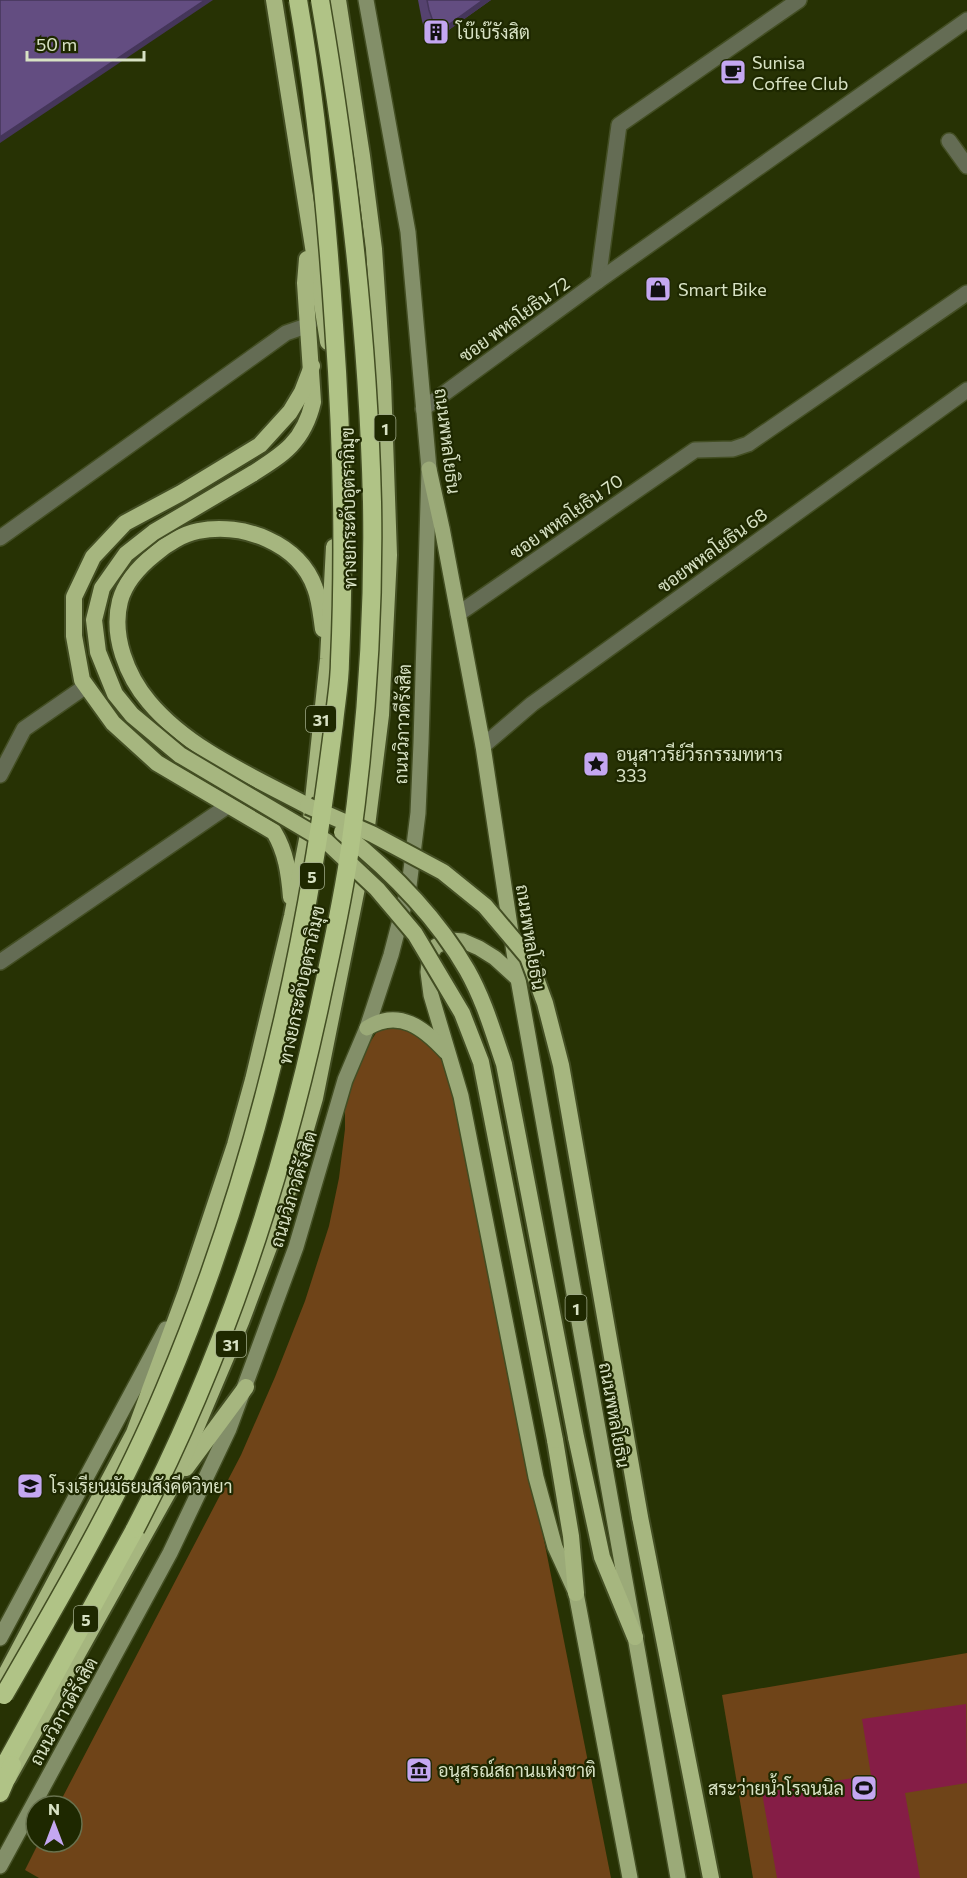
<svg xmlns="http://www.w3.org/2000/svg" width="967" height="1878" viewBox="0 0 967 1878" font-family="Commissioner,Sarabun,sans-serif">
<rect width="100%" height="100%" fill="#273204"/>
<g fill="#6f4418">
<path d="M382,1024L424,1030L450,1066L611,1878H39L25,1870L39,1842H72V1806H58L241,1455L275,1377L305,1301L329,1226L339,1178L345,1129V1080Z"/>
<path d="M967,1653V1878H753L722,1695Z"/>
</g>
<path fill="#851d46" d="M966,1704L967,1783L905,1793L920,1878H777L762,1793L871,1775L862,1719Z"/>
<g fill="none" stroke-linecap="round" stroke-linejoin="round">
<defs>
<g id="minor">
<path d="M949,141L967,166"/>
<path d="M598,281L619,125L799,0"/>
<path d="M423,409L598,281L967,20"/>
<path d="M0,538L286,333L309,325"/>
<path d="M458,614L695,450L733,449L748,444L967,293"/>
<path d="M483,746L532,704L967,390"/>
<path d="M0,775L24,729L86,686"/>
<path d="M0,962L229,805"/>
</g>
<g id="secondary">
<path d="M0,1638L166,1329"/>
<path d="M0,1866L170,1553L229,1429L296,1247L345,1080L367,1028L391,955L409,886L418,813L421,743L429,469L408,232L366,0"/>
</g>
<g id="primary">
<path d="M429,469L442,528L483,746L518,979L678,1878"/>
<path d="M518,979L495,958L479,948L463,941L451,940L436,946L430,955L428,972L431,995L461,1096L536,1477L555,1547L576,1593L630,1878"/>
<path d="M367,1028C399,1008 424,1028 446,1052"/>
</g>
<g id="trunk">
<path d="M274,0L328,342"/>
<path d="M252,474C284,454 304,441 313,402L305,283L307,259"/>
<path d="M308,806C254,777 189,750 149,702C127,676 111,636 120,601C125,582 140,566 155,554C166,544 183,534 198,531C243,522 299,543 315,588C320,601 321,616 323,629"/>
<path d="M291,897C289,873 286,852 274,832L157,763L113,723L82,680L74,636V597L93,557L125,523L181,493L260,445L290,412L302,392L312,366"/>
<path d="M576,1437L602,1557L635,1637"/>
<path d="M555,1440L571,1536L576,1593"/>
<path d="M186,1468L246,1387"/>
<path d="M640,1517L711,1878"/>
<path d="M0,1685L134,1433L186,1292L235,1145L253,1080L292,916L311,819L328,659L334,547"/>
<path d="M8,1778L171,1487L241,1322L281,1215L315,1098L363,858L381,715L389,555L383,382L374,249L362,156L338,0"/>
</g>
<g id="motorway">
<path d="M0,1774L135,1529"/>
<path d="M0,1793L12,1765"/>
</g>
</defs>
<use href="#minor" stroke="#434e23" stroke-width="18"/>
<use href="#secondary" stroke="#434e23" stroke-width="18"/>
<use href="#primary" stroke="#434e23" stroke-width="18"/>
<use href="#trunk" stroke="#434e23" stroke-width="20"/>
<use href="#motorway" stroke="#434e23" stroke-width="21"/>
<use href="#minor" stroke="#646c54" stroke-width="15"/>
<use href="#secondary" stroke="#838f69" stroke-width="15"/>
<use href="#primary" stroke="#9baa78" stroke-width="15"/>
<use href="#trunk" stroke="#a6b67f" stroke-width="16"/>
<use href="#motorway" stroke="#b0c386" stroke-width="18"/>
<defs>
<g id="trunk-bridge">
<path d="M252,474L154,532L126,554L102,588L94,620L98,652L115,694L132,715L180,755L327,842L377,889L415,934L462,1013L481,1062L555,1440"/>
<path d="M308,806L372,834L443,872L485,906L528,957L545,1003L561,1065L640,1517"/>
<path d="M342,832C391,871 436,916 467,970C484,1000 493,1032 504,1064L576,1437"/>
</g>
<g id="motorway-bridge">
<path d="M135,1529C221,1364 281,1185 320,1003C331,951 343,900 350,848C366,734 374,617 372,502C368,334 348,165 320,0"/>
<path d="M4,1695C62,1595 120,1496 165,1389C236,1222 284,1043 314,863C322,816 328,770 334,723C336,702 340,682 340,661C345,550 342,437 334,325C327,216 317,108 298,0"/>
</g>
</defs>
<use href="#trunk-bridge" stroke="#434e23" stroke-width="20" stroke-linecap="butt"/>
<use href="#motorway-bridge" stroke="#434e23" stroke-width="21" stroke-linecap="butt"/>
<use href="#trunk-bridge" stroke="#a6b67f" stroke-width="16"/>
<use href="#motorway-bridge" stroke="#b0c386" stroke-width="18"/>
</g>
<path fill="#55426f" d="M418,0H491L429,44L422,21Z"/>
<g fill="#45365a">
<path d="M205,0H213L0,143V137Z"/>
<path d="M483,0H491L429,44L437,33Z"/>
</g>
<g fill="#634d81" stroke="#45365a" stroke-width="1.5">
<path d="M0,0H205L0,137Z"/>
<path d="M427,0H483L437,33L429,10Z"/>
</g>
<defs>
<symbol id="building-square" viewBox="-11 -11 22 22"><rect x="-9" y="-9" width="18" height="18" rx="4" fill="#c4a7f1" stroke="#1e2800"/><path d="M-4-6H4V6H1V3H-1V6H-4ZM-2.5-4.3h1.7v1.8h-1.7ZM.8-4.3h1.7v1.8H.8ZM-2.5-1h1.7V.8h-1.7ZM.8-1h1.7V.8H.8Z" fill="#111"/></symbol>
<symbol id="cafe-square" viewBox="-11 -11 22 22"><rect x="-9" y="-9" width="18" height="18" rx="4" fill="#c4a7f1" stroke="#1e2800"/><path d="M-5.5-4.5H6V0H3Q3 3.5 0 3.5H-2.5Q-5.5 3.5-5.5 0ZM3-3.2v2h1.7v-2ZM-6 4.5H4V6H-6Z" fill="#111"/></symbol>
<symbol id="shop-square" viewBox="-11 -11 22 22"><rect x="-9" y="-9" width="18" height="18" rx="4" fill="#c4a7f1" stroke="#1e2800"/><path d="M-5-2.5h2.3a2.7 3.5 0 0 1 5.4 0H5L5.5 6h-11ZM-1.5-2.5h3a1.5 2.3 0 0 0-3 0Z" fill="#111"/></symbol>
<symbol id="sight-square" viewBox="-11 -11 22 22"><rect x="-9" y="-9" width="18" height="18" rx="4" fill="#c4a7f1" stroke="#1e2800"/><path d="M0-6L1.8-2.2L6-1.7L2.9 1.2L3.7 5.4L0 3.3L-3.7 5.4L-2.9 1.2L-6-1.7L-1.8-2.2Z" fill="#111"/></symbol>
<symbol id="school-square" viewBox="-11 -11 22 22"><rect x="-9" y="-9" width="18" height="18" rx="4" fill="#c4a7f1" stroke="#1e2800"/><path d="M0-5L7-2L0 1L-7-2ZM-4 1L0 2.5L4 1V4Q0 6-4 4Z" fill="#111"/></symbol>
<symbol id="museum-square" viewBox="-11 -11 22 22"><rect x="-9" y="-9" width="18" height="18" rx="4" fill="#c4a7f1" stroke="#1e2800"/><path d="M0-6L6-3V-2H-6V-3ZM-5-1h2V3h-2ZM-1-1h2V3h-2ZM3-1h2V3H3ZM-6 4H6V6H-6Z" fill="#111"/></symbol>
<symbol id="stadium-square" viewBox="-11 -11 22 22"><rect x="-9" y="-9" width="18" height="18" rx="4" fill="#c4a7f1" stroke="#1e2800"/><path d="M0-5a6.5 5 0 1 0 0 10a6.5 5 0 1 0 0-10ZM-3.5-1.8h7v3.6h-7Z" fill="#111"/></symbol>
</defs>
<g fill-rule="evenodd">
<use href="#building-square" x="421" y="17" width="30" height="30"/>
<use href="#cafe-square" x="718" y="57" width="30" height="30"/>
<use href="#shop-square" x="643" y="274" width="30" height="30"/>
<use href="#sight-square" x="581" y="749" width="30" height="30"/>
<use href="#school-square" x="15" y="1471" width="30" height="30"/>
<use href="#museum-square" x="404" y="1755" width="30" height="30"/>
<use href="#stadium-square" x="849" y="1773" width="30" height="30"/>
</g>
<g text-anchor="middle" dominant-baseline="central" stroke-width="4.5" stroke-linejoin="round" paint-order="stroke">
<g fill="#1e2800" stroke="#a0aa89" stroke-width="1.5">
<rect x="374.5" y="415" width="21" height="26" rx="4.5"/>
<rect x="306" y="706" width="30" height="26" rx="4.5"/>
<rect x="300" y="863" width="24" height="26" rx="4.5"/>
<rect x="565.5" y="1295" width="21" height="26" rx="4.5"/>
<rect x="216" y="1331" width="30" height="26" rx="4.5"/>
<rect x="74" y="1606" width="24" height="26" rx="4.5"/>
</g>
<g font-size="16" font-weight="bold" fill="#d8e2c4">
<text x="385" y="428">1</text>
<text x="321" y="719">31</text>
<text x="312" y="876">5</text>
<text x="576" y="1308">1</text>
<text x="231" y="1344">31</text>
<text x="86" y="1619">5</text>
</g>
<g font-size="18" fill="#d8e2c4" stroke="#1e2800" text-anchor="start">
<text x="456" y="32">โบ๊เบ๊รังสิต</text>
<text x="752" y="62">Sunisa<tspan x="752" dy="21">Coffee Club</tspan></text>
<text x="678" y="289">Smart Bike</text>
<text x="616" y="754">อนุสาวรีย์วีรกรรมทหาร<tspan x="616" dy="21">333</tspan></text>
<text x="50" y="1486">โรงเรียนมัธยมสังคีตวิทยา</text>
<text x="438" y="1770">อนุสรณ์สถานแห่งชาติ</text>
<text x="844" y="1788" text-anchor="end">สระว่ายน้ำโรจนนิล</text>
</g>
<g font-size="18" fill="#d8e2c4" stroke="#1e2800">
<text transform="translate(514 319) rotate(-36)">ซอย พหลโยธิน 72</text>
<text transform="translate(448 441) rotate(83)">ถนนพหลโยธิน</text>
<text transform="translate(348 508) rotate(-91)">ทางยกระดับอุตราภิมุข</text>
<text transform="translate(566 516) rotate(-35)">ซอย พหลโยธิน 70</text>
<text transform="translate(712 550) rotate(-36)">ซอยพหลโยธิน 68</text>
<text transform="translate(402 724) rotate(-88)">ถนนวิภาวดีรังสิต</text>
<text transform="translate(531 937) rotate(81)">ถนนพหลโยธิน</text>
<text transform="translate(301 985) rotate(-78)">ทางยกระดับอุตราภิมุข</text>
<text transform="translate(293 1189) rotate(-73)">ถนนวิภาวดีรังสิต</text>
<text transform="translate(615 1415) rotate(80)">ถนนพหลโยธิน</text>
<text transform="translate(63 1711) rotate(-61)">ถนนวิภาวดีรังสิต</text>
</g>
</g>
<g transform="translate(54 1824)"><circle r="28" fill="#1e2800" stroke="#68724e" stroke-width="1.5"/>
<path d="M0-4.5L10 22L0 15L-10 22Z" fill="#c4a7f1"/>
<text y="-9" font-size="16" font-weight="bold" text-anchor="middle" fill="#d8e2c4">N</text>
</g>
<path d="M27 51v9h117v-9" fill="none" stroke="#d8e2c4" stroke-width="3"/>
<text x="36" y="51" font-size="18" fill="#d8e2c4" stroke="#1e2800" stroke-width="4.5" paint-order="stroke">50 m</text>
</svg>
